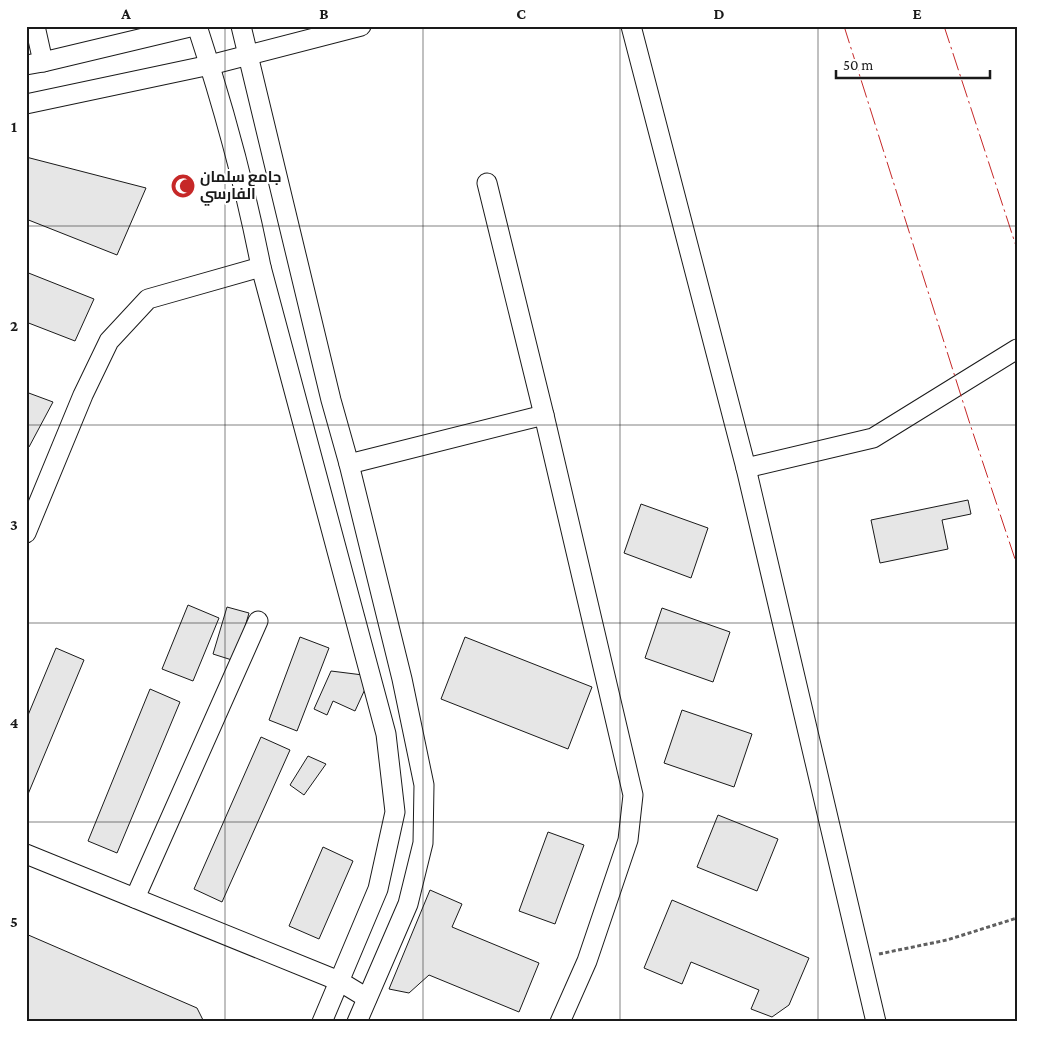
<svg xmlns="http://www.w3.org/2000/svg" width="1043" height="1048" viewBox="0 0 1043 1048" font-family="'Crimson Pro',Cairo,serif">
<rect width="100%" height="100%" fill="#fff"/>
<g fill="#e6e6e6" stroke="#1a1a1a">
<path d="M26,157L146,188L117,255L26,219Z"/>
<path d="M26,272L94,299L75,341L26,322Z"/>
<path d="M26,392L53,402L29,447L26,445Z"/>
<path d="M968,500L971,514L942,520L948,549L880,563L871,520Z"/>
<path d="M641,504L708,528L691,578L624,553Z"/>
<path d="M188,605L219,618L193,681L162,669Z"/>
<path d="M227,607L249,613L235,661L213,654Z"/>
<path d="M662,608L730,632L713,682L645,658Z"/>
<path d="M300,637L329,648L297,731L269,720Z"/>
<path d="M465,637L592,687L568,749L441,699Z"/>
<path d="M56,648L84,660L26,799V720Z"/>
<path d="M331,671L371,676L355,711L333,701L327,715L314,709Z"/>
<path d="M150,689L180,702L117,853L88,841Z"/>
<path d="M682,710L752,734L734,787L664,763Z"/>
<path d="M261,737L290,750L222,902L194,889Z"/>
<path d="M308,756L326,764L304,795L290,785Z"/>
<path d="M718,815L778,839L757,891L697,867Z"/>
<path d="M548,832L584,845L555,924L519,911Z"/>
<path d="M323,847L353,861L319,939L289,926Z"/>
<path d="M430,890L462,904L452,927L539,963L519,1012L429,975L409,993L389,989Z"/>
<path d="M672,900L809,958L789,1005L772,1017L751,1009L759,990L691,962L682,984L644,968Z"/>
<path d="M26,934L197,1008L204,1022H26Z"/>
</g>
<g fill="none" stroke-linecap="round" stroke-linejoin="round">
<defs>
<g id="street">
<path d="M35,26L43,62"/>
<path d="M197,26C223,105 245,185 261,267L386,734L395,812L378,889L322,1022"/>
<path d="M241,26L331,400L349,464L402,679L424,785L423,843L408,904L357,1022"/>
<path d="M631,26L746,468L876,1022"/>
<path d="M26,65L43,62L194,26"/>
<path d="M26,104L210,65L361,26"/>
<path d="M487,183L544,415L633,795L628,840L587,961L560,1022"/>
<path d="M349,464L544,415"/>
<path d="M746,468L873,438L1017,349"/>
<path d="M26,533L83,395L109,341L148,299L261,267"/>
<path d="M26,854L339,981L367,998"/>
<path d="M135,898L258,621"/>
</g>
</defs>
<use href="#street" stroke="#1a1a1a" stroke-width="21"/>
<path stroke="#5f5f5f" stroke-width="3" stroke-dasharray="4 2.5" stroke-linecap="butt" d="M879,954L947,940L1017,918"/>
<use href="#street" stroke="#fff" stroke-width="19"/>
<g stroke="#c62828" stroke-width="1" stroke-dasharray="18 4 2.5 4" stroke-linecap="butt">
<path d="M844,26L969,421L1017,565"/>
<path d="M944,26L1017,249"/>
</g>
</g>
<path fill="none" stroke="#1a1a1a" stroke-width="1" stroke-opacity="0.55" d="M225,26V1022M423,26V1022M620,26V1022M818,26V1022M26,226H1017M26,425H1017M26,623H1017M26,822H1017"/>
<defs>
<symbol id="mosque-disc" viewBox="-11 -11 22 22"><circle r="9.5" fill="#c62828" stroke="#fff"/><path d="M3.5-4.9A6 6 0 1 0 3.5 4.9A5 5 0 1 1 3.5-4.9Z" fill="#fff"/></symbol>
</defs>
<g fill-rule="evenodd">
<use href="#mosque-disc" x="169" y="172" width="28" height="28"/>
</g>
<g text-anchor="middle" dominant-baseline="central" stroke-width="4" stroke-linejoin="round" paint-order="stroke">
<g font-size="15" font-weight="bold" fill="#1a1a1a" stroke="#fff" text-anchor="start">
<text x="200" y="177">جامع سلمان<tspan x="200" dy="17">الفارسي</tspan></text>
</g>
</g>
<rect width="1043" height="1048" fill="none" stroke="#ffffff" stroke-width="55"/>
<path d="M836 70v8h154v-8" fill="none" stroke="#1a1a1a" stroke-width="2.5"/>
<text x="843" y="70" font-size="15" fill="#1a1a1a" stroke="#ffffff" stroke-width="4" paint-order="stroke">50 m</text>
<rect x="28" y="28" width="988" height="992" fill="none" stroke="#1a1a1a" stroke-width="2"/>
<g font-size="16" text-anchor="middle" font-weight="bold" fill="#1a1a1a">
<text x="126" y="19">A</text>
<text x="324" y="19">B</text>
<text x="521" y="19">C</text>
<text x="719" y="19">D</text>
<text x="917" y="19">E</text>
<text x="14" y="132">1</text>
<text x="14" y="331">2</text>
<text x="14" y="530">3</text>
<text x="14" y="728">4</text>
<text x="14" y="927">5</text>
</g>
</svg>
